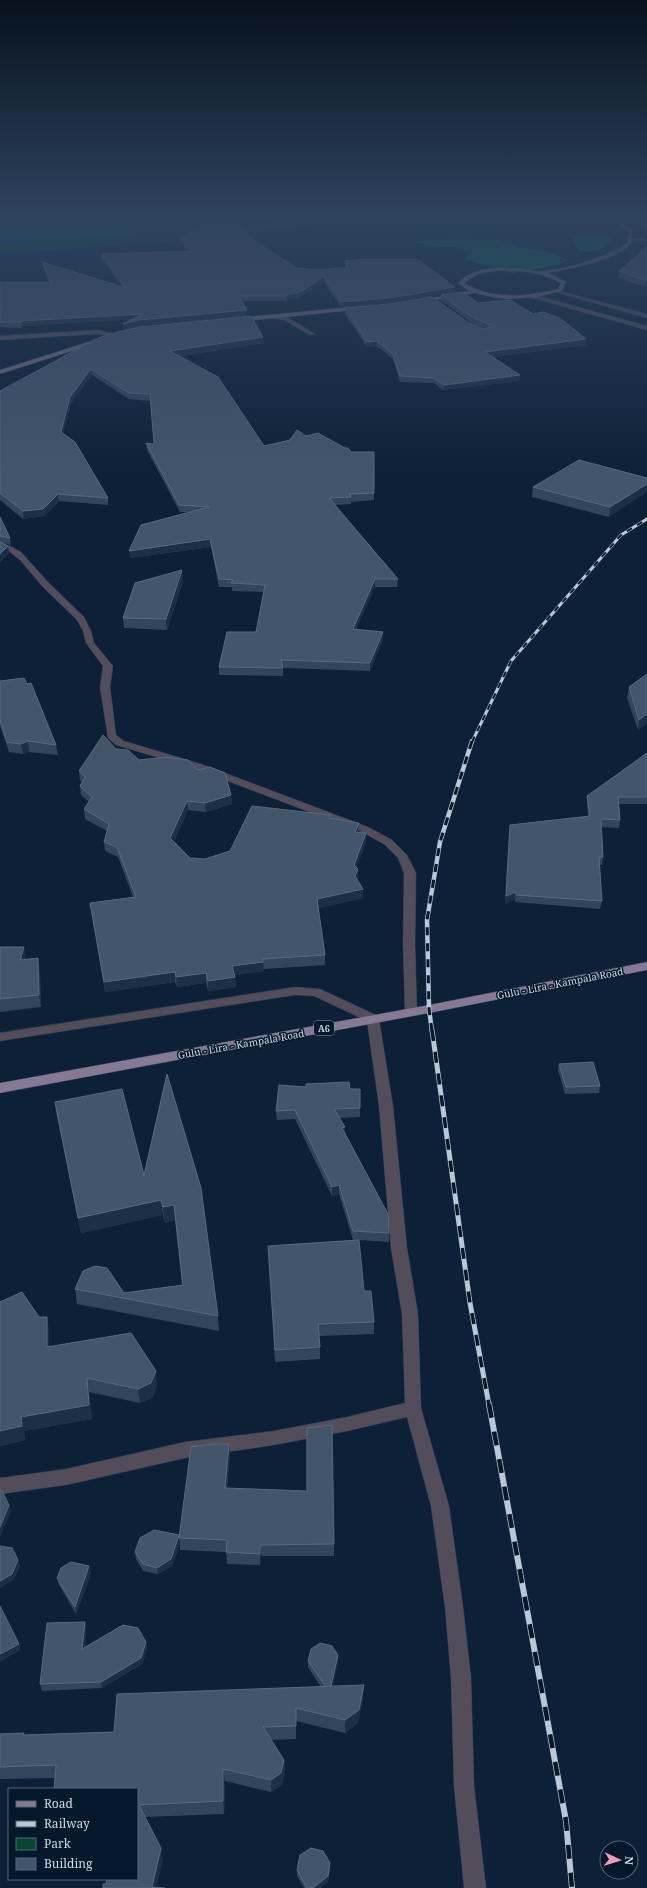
<svg xmlns="http://www.w3.org/2000/svg" width="647" height="1888" viewBox="0 0 647 1888" font-family="'Noto Serif',serif">
<rect width="100%" height="100%" fill="#0c2137"/>
<path fill="#044630" d="M190,213H393L333,223L147,244L0,253V229Z"/>
<g fill="#026747">
<path d="M569,235H609L613,241C603,251 593,252 579,251L574,240Z"/>
<path d="M453,239L499,240L523,248L547,251L568,260L559,265L512,273L464,259L470,253L460,247H435L414,241Z"/>
</g>
<g fill="none" stroke-linecap="round" stroke-linejoin="round">
<path stroke="#004964" stroke-width="4" d="M0,241L135,231L296,213"/>
<defs>
<g id="lane">
<path d="M555,290L647,314V318L555,292Z"/>
<path d="M531,294L647,326V330L529,297Z"/>
<path d="M271,316L287,317L315,334L310,335L284,320L271,318Z"/>
</g>
<g id="street">
<path d="M628,238L647,239V241L630,240Z"/>
<path d="M98,330L118,335L115,337L98,334L0,340V336Z"/>
<path d="M0,544L10,546L21,552L48,582L84,617L91,631L94,643L113,666L110,687L116,735L124,741L201,764L368,827L392,840L407,855L416,873L415,943L417,1012L415,1015H407L405,1012L403,943L404,873L398,858L384,844L360,831L193,768L116,745L108,738L100,687L103,666L86,643L83,631L77,620L42,586L20,560L10,552L0,548Z"/>
<path d="M295,987L320,989L378,1016L379,1019L393,1106L407,1248L418,1314L421,1408L449,1506L463,1607L471,1678L474,1786L486,1888H464L454,1786L451,1678L445,1607L431,1506L407,1417L347,1431L274,1445L185,1458L66,1485L0,1494V1478L66,1469L185,1442L274,1431L347,1417L405,1403L402,1314L391,1248L379,1106L367,1021L314,996L295,995L0,1041V1033Z"/>
</g>
<g id="secondary">
<path d="M599,213H605L633,230L631,244C610,263 575,267 548,273L566,282L562,291L536,297L509,299L496,298L475,293L418,303L415,301L469,291L458,283C474,265 503,267 525,269C530,270 537,272 543,271C568,269 606,257 627,243L629,231ZM495,271C518,270 542,272 561,283L558,289C527,297 493,300 464,283L478,274Z"/>
<path d="M362,306L365,308L364,309L237,322L234,320L237,318Z"/>
<path d="M98,339L101,341L100,342L0,374V370Z"/>
</g>
<path id="primary" d="M647,962V970L429,1013L0,1093V1083L429,1005Z"/>
</defs>
<use href="#lane" stroke="#273b50" stroke-width="1"/>
<use href="#street" stroke="#273b50" stroke-width="1"/>
<use href="#secondary" stroke="#273b50" stroke-width="1"/>
<use href="#primary" stroke="#273b50" stroke-width="1"/>
<use href="#lane" fill="#534d59" fill-rule="evenodd"/>
<use href="#street" fill="#534d59" fill-rule="evenodd"/>
<use href="#secondary" fill="#70667a" fill-rule="evenodd"/>
<use href="#primary" fill="#867993" fill-rule="evenodd"/>
<defs>
<path id="rail-far3" d="M472,742L511,661L621,535L647,519"/>
<path id="rail-far2" d="M432,1031L429,1009L427,920L440,842L472,741"/>
<path id="rail-far1" d="M432,1030L470,1303L489,1405"/>
<path id="rail" d="M489,1404L566,1821L572,1888"/>
</defs>
<use href="#rail-far3" stroke="#b9c7d6" stroke-width="3"/>
<use href="#rail-far2" stroke="#b9c7d6" stroke-width="4.5"/>
<use href="#rail-far1" stroke="#b9c7d6" stroke-width="5"/>
<use href="#rail" stroke="#b9c7d6" stroke-width="6"/>
<use href="#rail-far3" stroke="#04182c" stroke-width="2" stroke-dasharray="6" stroke-linecap="butt"/>
<use href="#rail-far2" stroke="#04182c" stroke-width="3" stroke-dasharray="8" stroke-linecap="butt"/>
<use href="#rail-far1" stroke="#04182c" stroke-width="3.5" stroke-dasharray="11" stroke-linecap="butt"/>
<use href="#rail" stroke="#04182c" stroke-width="4.5" stroke-dasharray="14" stroke-linecap="butt"/>
</g>
<g fill="#31455c">
<path d="M632,213H647V236L638,221V216Z"/>
<path d="M179,239L254,240L296,268L320,270L345,267V261L455,287V292L389,303L341,307L324,282L298,298L289,299L286,301H242L247,316L140,326L124,330L123,324L133,319L22,326V328L0,327V282H49L43,266L42,262L122,286L101,259V254L189,252L179,243Z"/>
<path d="M647,247V287H645L618,278L619,271Z"/>
<path d="M441,295L478,303L533,314L586,339V345L492,357L520,375L519,381L443,390L434,383L400,382L393,359L377,346L367,347L345,314V308L485,329L472,323L441,300Z"/>
<path d="M98,338L264,343L179,356L264,446L290,440L306,436L351,452H374V500L351,502V504L334,505L398,579L397,587H375L356,629L383,640L370,671L283,668V676L219,675V667L256,632L264,592L232,591V587H219L211,547L130,558L188,512H180L147,450L146,443L154,444L150,401L129,399L92,375L71,403L63,434L108,498V505L59,501L44,516L23,519L0,500V391Z"/>
<path d="M647,478L609,517L532,497L533,487Z"/>
<path d="M0,517L10,538L11,545L3,543L8,546L9,553L0,562Z"/>
<path d="M183,581L167,630L124,628L123,618Z"/>
<path d="M647,674V723L638,730L627,698L629,687Z"/>
<path d="M0,681L27,684L56,745L58,755L29,752L23,754L9,752L0,726Z"/>
<path d="M116,749L139,760L198,770L231,795L232,804L206,812L188,810L174,841L190,858L205,859L230,851L331,815V819L358,832L366,833V842L356,868L358,869L357,880L363,898L318,908L325,955V965L264,969V971L235,975L236,987L208,991L206,983L177,987L175,982L105,992L90,903L133,897L118,857L105,851L104,842L107,831L85,819L84,809L89,802L81,795L80,786L82,782L80,780L79,771Z"/>
<path d="M647,753V804H619L620,820L619,828L601,827L603,857L602,865H599L602,901L600,909L515,902V899L505,904L509,832L588,816L587,803V796Z"/>
<path d="M0,947L26,960L40,971L41,1007L0,1012V1014Z"/>
<path d="M559,1064L600,1086L599,1093L565,1094L558,1070Z"/>
<path d="M167,1074L218,1316L219,1331L77,1304L75,1289L124,1293L182,1285L175,1220L165,1223L163,1215L81,1233L57,1117L55,1102L144,1175Z"/>
<path d="M350,1089H360V1117L339,1118L345,1127V1133L389,1233V1242L359,1240L364,1291L374,1322V1334L319,1336L320,1347V1359L275,1362L268,1246L353,1240L339,1194L332,1196L295,1119L277,1120L276,1111Z"/>
<path d="M39,1317L49,1331V1346L157,1385L153,1397L140,1403L89,1392L92,1419L24,1431L25,1440L0,1446Z"/>
<path d="M229,1444L230,1456L227,1488L334,1544V1556H261L260,1565L227,1564L226,1552L180,1550V1543L172,1566L158,1574L143,1571L136,1559L135,1552L179,1535Z"/>
<path d="M91,1573L76,1614L59,1585L57,1578Z"/>
<path d="M85,1622L86,1629L85,1647L146,1642L147,1649L142,1664L102,1688L42,1691L40,1684Z"/>
<path d="M338,1655V1662L332,1686L363,1698L358,1723L345,1733L296,1721V1739L271,1740L284,1760L285,1772L282,1785L271,1792L225,1781L224,1814L145,1817L163,1860L106,1884L137,1789L55,1778L0,1779V1734L24,1735L114,1732L321,1687L308,1667V1661Z"/>
<path d="M330,1863V1869L328,1882L320,1888H304L297,1876V1870Z"/>
</g>
<g fill="#1b3047">
<path d="M324,277V282L298,298L289,299L286,301V296L289,294Z"/>
<path d="M646,281H647V287H645Z"/>
<path d="M455,287V292L389,303L341,307V302Z"/>
<path d="M247,310V316L140,326L124,330L123,324L139,320Z"/>
<path d="M143,314L144,319L22,326V328L21,322L22,321Z"/>
<path d="M263,337L264,343L171,358L170,351Z"/>
<path d="M586,339V345L484,358L485,352Z"/>
<path d="M377,341V346L367,347V342Z"/>
<path d="M91,369L92,375L71,403L62,439L61,432L70,397Z"/>
<path d="M520,375L519,381L443,390L444,385Z"/>
<path d="M647,484V492L609,517L610,507Z"/>
<path d="M58,494L59,501L44,516L23,519V511Z"/>
<path d="M210,539L211,547L130,558L129,551Z"/>
<path d="M8,546L9,553L0,562V554Z"/>
<path d="M182,570L183,581L167,630L166,619Z"/>
<path d="M375,579V587L353,637V629Z"/>
<path d="M383,632V640L370,671V663Z"/>
<path d="M647,714V723L638,730L639,720Z"/>
<path d="M28,741L29,752L23,754L21,744Z"/>
<path d="M231,795L232,804L206,812L205,803Z"/>
<path d="M187,801L188,810L171,847L170,838Z"/>
<path d="M359,823L358,832H355Z"/>
<path d="M366,833V842L354,875V865Z"/>
<path d="M358,869V878L355,886V876Z"/>
<path d="M363,889V898L317,909V899Z"/>
<path d="M516,892L515,899L505,904L506,896Z"/>
<path d="M24,947L26,959L22,972L20,960Z"/>
<path d="M38,958L40,971L41,1007L39,995Z"/>
<path d="M263,962L264,971L232,975V966Z"/>
<path d="M175,972V982L105,992L104,982Z"/>
<path d="M206,973V983L177,987L176,977Z"/>
<path d="M235,977L236,987L208,991V981Z"/>
<path d="M345,1127V1136L342,1128Z"/>
<path d="M339,1185V1194L332,1196V1187Z"/>
<path d="M161,1200L163,1215L81,1233L78,1218Z"/>
<path d="M174,1205L175,1220L165,1223L163,1207Z"/>
<path d="M47,1317L49,1331V1361L47,1347Z"/>
<path d="M156,1371L157,1385L153,1397L140,1403L138,1389Z"/>
<path d="M87,1378L89,1392L92,1419L24,1431L25,1440L0,1446V1431L21,1417Z"/>
<path d="M229,1444L230,1456L225,1500V1488Z"/>
<path d="M9,1505L11,1511L0,1538V1527Z"/>
<path d="M179,1535L180,1543L172,1566L158,1574L157,1568Z"/>
<path d="M260,1545L261,1556L260,1565Z"/>
<path d="M18,1560L20,1567L14,1580L0,1588V1581Z"/>
<path d="M89,1566L91,1573L76,1614L75,1607Z"/>
<path d="M85,1622L86,1629L84,1655L82,1649Z"/>
<path d="M146,1642L147,1649L142,1664L102,1688L101,1682Z"/>
<path d="M19,1644L20,1650L0,1662V1654Z"/>
<path d="M338,1655V1662L330,1699V1692Z"/>
<path d="M364,1685L363,1698L358,1723L345,1733V1720Z"/>
<path d="M284,1760L285,1772L282,1785L271,1792V1780Z"/>
<path d="M223,1769L225,1781L224,1814L223,1801Z"/>
<path d="M161,1848L163,1860L156,1888L152,1887Z"/>
<path d="M330,1863V1869L328,1882L320,1888H313Z"/>
</g>
<g fill="#42556b" stroke="#586a7f">
<path d="M224,213H229L254,240L296,268L320,270L346,267L345,261L365,259H417L455,287L389,298L341,302L324,277L298,293L289,294L286,296H239L247,310L139,320L123,324L143,314L22,321L21,322H0V282H51L42,262L126,288L101,254L193,251L179,239Z"/>
<path d="M644,213H647V229L638,215L646,214Z"/>
<path d="M647,247V281L619,271Z"/>
<path d="M462,292L478,303L510,300L533,314L543,312L560,318L586,339L485,352L520,375L444,385L434,378L400,376L393,354L377,341L367,342L345,308L389,304L432,297L469,323L484,329L491,327L490,325L472,317L441,295Z"/>
<path d="M251,316L263,337L170,351L218,377L264,446L290,440L297,430L306,436L318,433L345,448H348L351,452H374V493L350,494L351,497L329,498L398,579H375L353,629L383,632L370,663L281,660L283,668L219,667L227,632H256L265,585L231,583L233,580L219,579L210,539L129,551L141,525L209,507L179,505L146,443L154,444L150,394L129,393L91,369L70,397L61,432L75,442L108,498L58,494L43,509L23,511L0,493V391L98,338L117,332L140,327Z"/>
<path d="M579,460L647,478V484L610,507L533,487Z"/>
<path d="M0,517L10,538L0,536Z"/>
<path d="M0,542L8,546L0,554Z"/>
<path d="M182,570L166,619L123,618L135,583Z"/>
<path d="M647,674V714L639,720L629,687Z"/>
<path d="M24,678L27,684L31,683L56,745L28,741L21,744L7,742L0,720V681Z"/>
<path d="M103,735L116,749L128,750L139,760L166,757L188,760L198,770L210,767L225,773L231,795L205,803L187,801L170,838L190,858L205,859L230,851L252,806L331,815L329,818L359,823L355,832L366,833L354,865L358,869L355,876L363,889L317,899L325,955L263,959V962L232,966L235,977L208,981L206,973L176,977L175,972L104,982L90,903L136,897L117,847L104,842L109,824L84,809L92,797L80,786L85,777L79,771Z"/>
<path d="M647,753V797H618L620,820L601,819L603,857H599L602,901L516,895V892L506,896L510,825L590,816L587,796Z"/>
<path d="M0,947H24L20,960L38,958L39,995L0,999Z"/>
<path d="M593,1062L600,1086L566,1087L559,1064Z"/>
<path d="M167,1074L201,1188L218,1316L75,1289L83,1271L95,1266L107,1268L124,1293L183,1285L174,1205L163,1207L161,1200L78,1218L55,1102L122,1089L144,1175Z"/>
<path d="M349,1082L350,1089H360V1108L334,1109L345,1127L342,1128L388,1214L389,1233L353,1231L339,1185L332,1187L295,1110L276,1111L279,1085L306,1087V1084Z"/>
<path d="M359,1240L364,1291H371L374,1322L318,1324L320,1347L275,1350L268,1246Z"/>
<path d="M22,1292L39,1317H47V1347L131,1333L156,1371L151,1383L138,1389L87,1378L89,1405L21,1417L22,1426L0,1431V1302Z"/>
<path d="M332,1425L334,1544L260,1545V1554L226,1552L227,1540L179,1538L191,1447L212,1444H229L225,1488L307,1491V1428Z"/>
<path d="M0,1490L2,1491L9,1505L0,1527Z"/>
<path d="M154,1530L179,1535L171,1559L157,1568L143,1564L135,1552L140,1538Z"/>
<path d="M0,1546L12,1548L18,1560L12,1574L0,1581Z"/>
<path d="M71,1562L89,1566L75,1607L57,1578L61,1568Z"/>
<path d="M0,1606L19,1644L0,1654Z"/>
<path d="M85,1622L82,1649L123,1625L138,1628L146,1642L141,1658L101,1682L40,1684L47,1623Z"/>
<path d="M320,1643L332,1646L338,1655L331,1686L326,1687L308,1661L311,1649Z"/>
<path d="M364,1685L359,1710L345,1720L296,1708V1726L263,1727L284,1760L281,1773L271,1780L223,1769V1801L139,1805L161,1848L152,1887L165,1888H103V1884H106L107,1879H137V1789H54L56,1765L0,1767V1734L24,1733L23,1735L114,1732L117,1694Z"/>
<path d="M311,1848L323,1851L330,1863L328,1876L313,1888H307L297,1870L300,1855Z"/>
</g>
<linearGradient id="sky" x2="0" y2="1"><stop stop-color="#07121e"/><stop offset="0.45" stop-color="#2e435e"/><stop offset="1" stop-color="#2e435e" stop-opacity="0"/></linearGradient>
<rect width="647" height="478" fill="url(#sky)"/>
<g text-anchor="middle" dominant-baseline="central" stroke-width="3" stroke-linejoin="round" paint-order="stroke">
<rect fill="#04182c" stroke="#91a0b0" stroke-width="1" x="314" y="1021" width="20" height="14" rx="3"/>
<g font-size="9" font-weight="bold" fill="#cedbe9">
<text x="324" y="1028">A6</text>
</g>
<g font-size="10" fill="#cedbe9" stroke="#04182c">
<text transform="translate(560 983) rotate(-11)">Gulu - Lira - Kampala Road</text>
<text transform="translate(241 1044) rotate(-10)">Gulu - Lira - Kampala Road</text>
</g>
</g>
<rect x="8" y="1788" width="130" height="92" fill="#04182c" stroke="#556678"/>
<rect x="16" y="1801" width="20" height="6" fill="#867993" stroke="#556678"/>
<text x="44" y="1808" font-size="12" fill="#cedbe9">Road</text>
<rect x="16" y="1821" width="20" height="6" fill="#b9c7d6" stroke="#556678"/>
<text x="44" y="1828" font-size="12" fill="#cedbe9">Railway</text>
<rect x="16" y="1838" width="20" height="12" fill="#044630" stroke="#556678"/>
<text x="44" y="1848" font-size="12" fill="#cedbe9">Park</text>
<rect x="16" y="1858" width="20" height="12" fill="#42556b" stroke="#556678"/>
<text x="44" y="1868" font-size="12" fill="#cedbe9">Building</text>
<g transform="translate(619 1860) rotate(94)"><circle r="19" fill="#04182c" stroke="#556678"/>
<path d="M0-3L7 15L0 10L-7 15Z" fill="#f09ab7"/>
<text y="-6" font-size="11" font-weight="bold" text-anchor="middle" fill="#cedbe9">N</text>
</g>
</svg>
